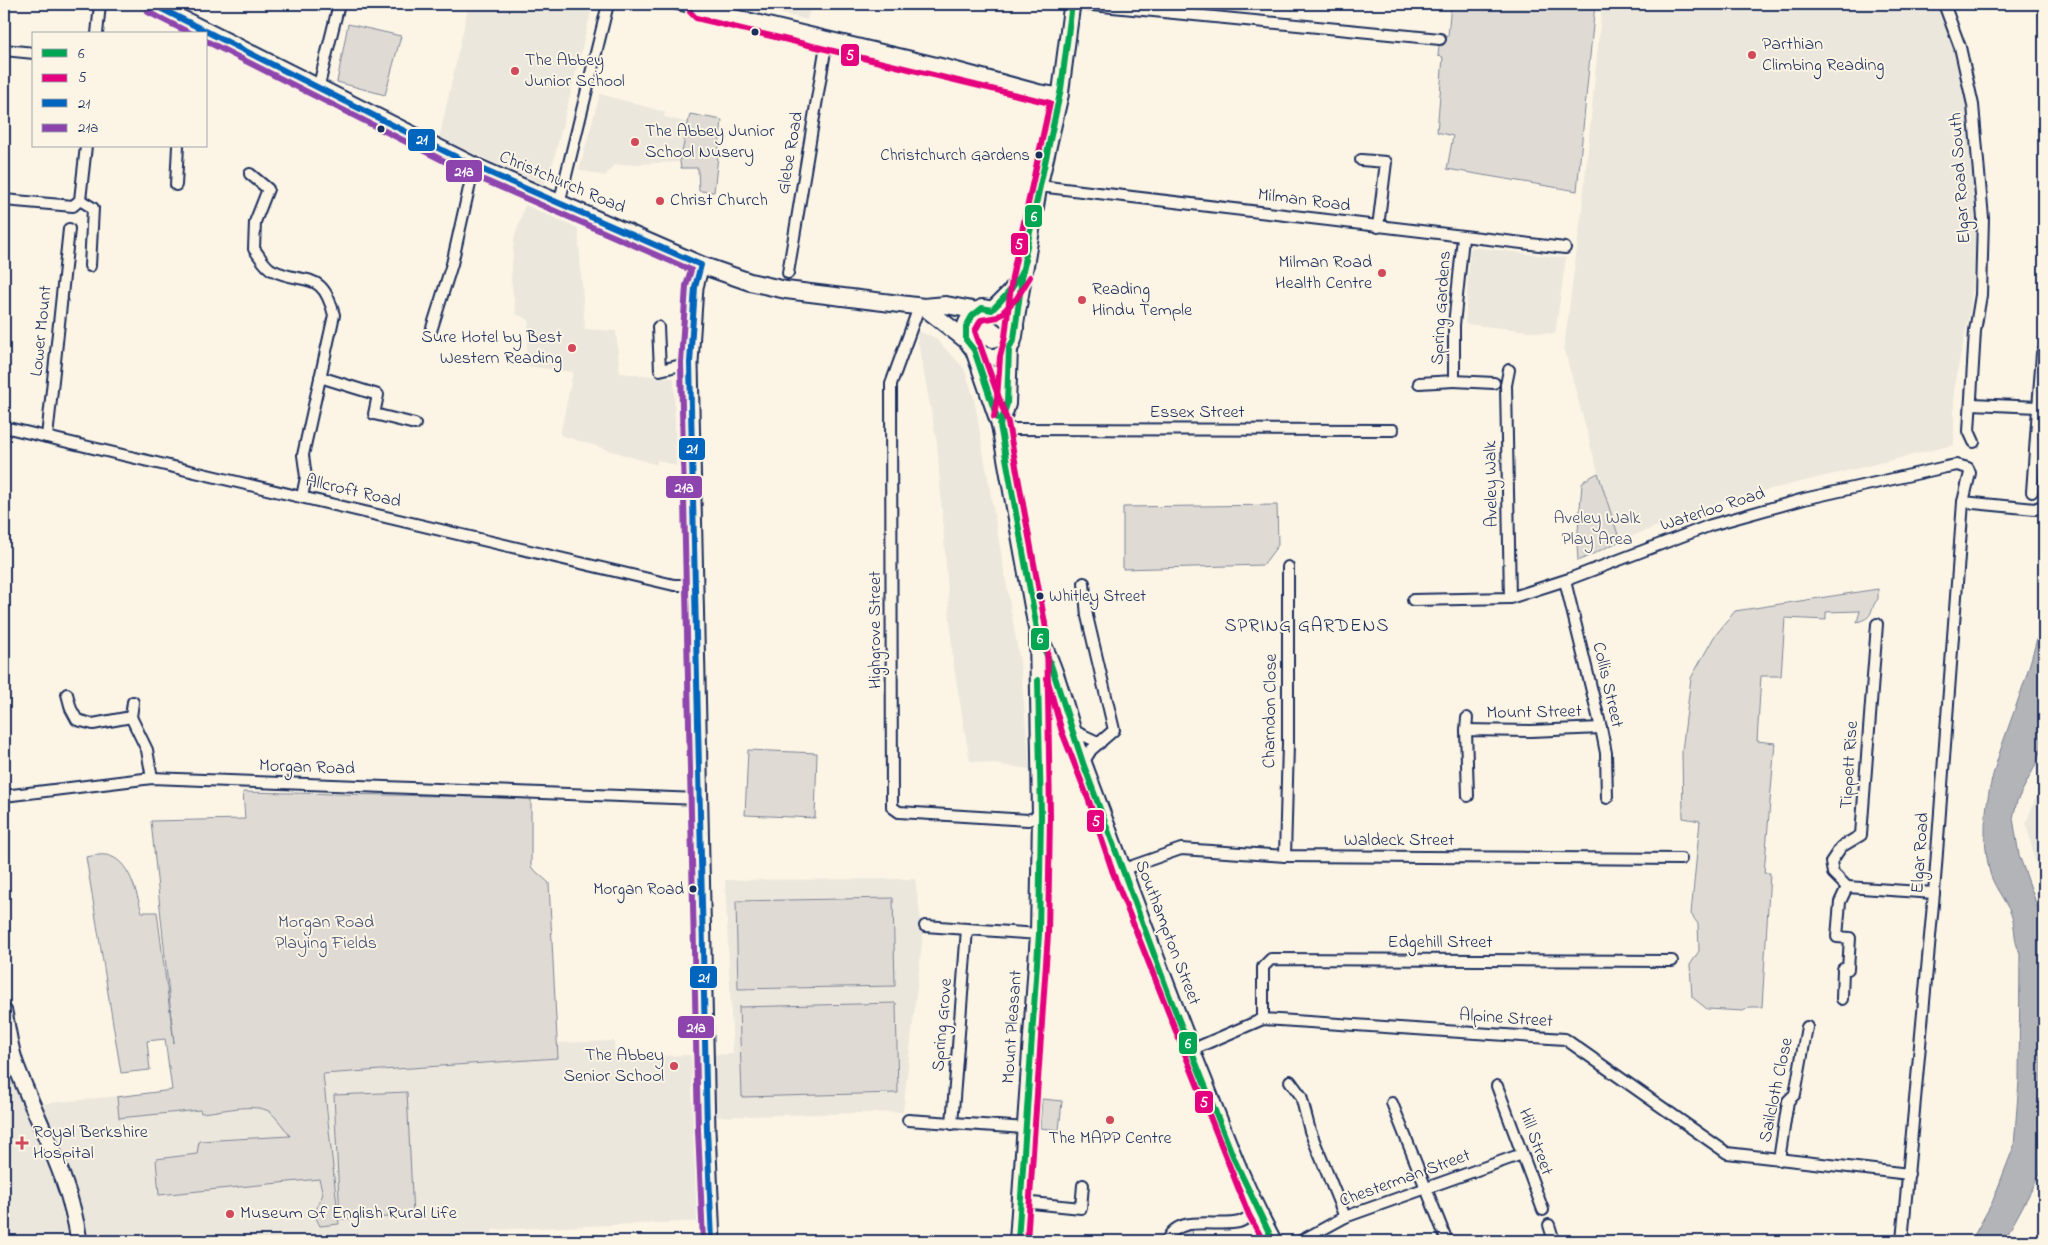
<svg xmlns="http://www.w3.org/2000/svg" width="2048" height="1245" viewBox="0 0 2048 1245" font-family="'Indie Flower',sans-serif">
<rect width="100%" height="100%" fill="#fcf5e5"/>
<filter id="ink" filterUnits="userSpaceOnUse"><feTurbulence type="fractalNoise" baseFrequency=".02" numOctaves="2"/><feDisplacementMap in="SourceGraphic" scale="10" xChannelSelector="R" yChannelSelector="G"/><feConvolveMatrix kernelMatrix="1 2 1 2 8 2 1 2 1" color-interpolation-filters="sRGB"/></filter>
<g filter="url(#ink)">
<g fill="#ece7dc">
<path d="M469,4H593L550,175L544,184L439,139Z"/>
<path d="M742,4H811L807,20Z"/>
<path d="M1602,4H1942L1956,41L1984,167L1970,311L1954,386V445L1718,502L1620,541L1598,473L1564,348L1582,209Z"/>
<path d="M600,94L665,112L664,117L689,123L680,162L614,165L605,176L579,170Z"/>
<path d="M525,205L578,228L585,329L616,331L620,373L674,378L676,466L657,460V465L560,435L573,372L525,366L529,320L516,314L511,279L514,239Z"/>
<path d="M1472,247L1566,258L1555,334L1465,324L1470,250Z"/>
<path d="M916,331L934,337L964,368L974,398L1020,662L1030,769L970,761L953,662L937,443Z"/>
<path d="M2044,778V899L2026,823Z"/>
<path d="M915,879L923,934L903,1112L707,1117L711,1221L492,1230L493,1241H87L84,1216L41,1104L323,1074L557,1058V1043L614,1041L615,1057L733,1054L725,880Z"/>
<path d="M4,1039L11,1067L71,1219L73,1241H4Z"/>
</g>
<g fill="#dfdbd4" stroke="#7d8599">
<path d="M1451,4H1595L1577,191L1447,169L1453,136L1437,132L1443,57L1438,56L1440,35L1448,36Z"/>
<path d="M2037,4H2044V40Z"/>
<path d="M348,24L401,36L385,95L337,82Z"/>
<path d="M690,114L722,120L714,192L699,191L698,168H681L680,162Z"/>
<path d="M1598,473L1620,541L1578,561L1577,543L1582,484L1585,480Z"/>
<path d="M1277,505L1278,545L1263,565L1123,569V507Z"/>
<path d="M1878,589V599C1868,610 1876,617 1857,622L1860,611L1826,612V620L1785,618L1781,676H1761L1757,741L1775,743L1764,873H1770L1762,1007H1750L1743,1011L1707,1009L1692,997L1690,965L1699,951L1698,924L1691,914L1700,821L1683,818L1682,751L1691,678L1714,637L1735,611Z"/>
<path d="M748,750L817,753L815,818L745,815Z"/>
<path d="M243,792L531,798V867L549,883L558,1058L323,1074L339,1224L320,1226L314,1214L323,1194L319,1179L159,1195L156,1159L197,1154L199,1141L290,1136C285,1129 277,1118 270,1112C256,1102 218,1112 201,1113L200,1110L119,1118L117,1097L172,1090L165,1039L147,1041L150,1070L121,1073L86,857C92,856 100,854 106,855C130,859 136,893 142,912H157L174,1043L151,821L245,819Z"/>
<path d="M893,898L895,986L738,989L736,901Z"/>
<path d="M896,1003L898,1093L742,1097L739,1007Z"/>
<path d="M407,1092L413,1216L340,1219L334,1095Z"/>
<path d="M1042,1099L1062,1101L1059,1130L1040,1128Z"/>
<path d="M1192,1226L1193,1241H1174C1177,1232 1182,1228 1192,1226Z"/>
</g>
<path fill="#b2b4b8" stroke="#767f94" d="M2044,612V742L2035,766L2017,801L2013,818L2019,855L2044,925V1167L2004,1241H1971L1992,1203L2014,1146L2019,1081L2020,953C2013,941 2016,927 2011,914C2005,899 1992,885 1989,869C1976,808 1997,760 2017,703C2028,673 2036,643 2044,612Z"/>
<g fill="none" stroke-linecap="round" stroke-linejoin="round">
<defs>
<g id="street">
<path d="M677,4L698,9"/>
<path d="M1082,4L1440,39"/>
<path d="M1944,4L1960,47L1973,105L1983,218L1981,295L1975,331L1969,431L1974,442"/>
<path d="M97,34L100,4"/>
<path d="M4,50L34,53"/>
<path d="M318,89L339,4"/>
<path d="M1361,160L1386,162L1378,227"/>
<path d="M250,174L268,189L255,222L254,249C259,255 265,267 272,270C305,286 322,268 334,315L303,455L306,477L302,497"/>
<path d="M176,185L178,146"/>
<path d="M1039,186L1565,248"/>
<path d="M4,200L73,206L80,200L86,146"/>
<path d="M80,200L93,208L90,266"/>
<path d="M559,204L608,4"/>
<path d="M788,273L827,39"/>
<path d="M919,307L891,384L892,807L899,812L1028,820L1041,815"/>
<path d="M658,327L660,370L690,363"/>
<path d="M431,331L452,264L474,166"/>
<path d="M1509,370L1506,385L1510,598"/>
<path d="M320,377L378,395L374,414L415,424"/>
<path d="M1454,381L1494,383"/>
<path d="M1419,383L1454,381V325L1463,238"/>
<path d="M1972,404L2038,407"/>
<path d="M4,427L674,585H695"/>
<path d="M1001,429L1393,430"/>
<path d="M47,437L69,229"/>
<path d="M2032,492L2042,353H2044"/>
<path d="M1963,502L2035,509L2044,505"/>
<path d="M1565,581L1601,728L1606,753L1607,798"/>
<path d="M1413,600L1510,598L1569,579L1711,525L1804,499L1946,467L1957,465L1968,468L1970,473L1963,502L1934,893L1902,1241"/>
<path d="M67,694L71,709L77,720L93,724L131,717L147,750L152,778"/>
<path d="M131,717L133,702"/>
<path d="M1072,730L1100,743"/>
<path d="M1466,730L1467,718"/>
<path d="M1083,763L1091,750L1114,730L1087,616L1084,583"/>
<path d="M4,796L152,778L699,799"/>
<path d="M1468,796L1466,730L1531,731L1601,728"/>
<path d="M1285,856L1288,744V567"/>
<path d="M1121,870L1181,849L1285,856L1681,859"/>
<path d="M1847,887L1833,873L1831,862L1841,847L1861,835L1877,624"/>
<path d="M1847,887L1934,893"/>
<path d="M925,926L1039,934"/>
<path d="M1842,999L1843,969H1848L1850,938L1837,937L1840,902L1847,887"/>
<path d="M1263,1019V967L1271,959L1672,961"/>
<path d="M1191,1050L1263,1019L1565,1039L1727,1153L1909,1174"/>
<path d="M1290,1081L1301,1096L1310,1131L1345,1217"/>
<path d="M1497,1086L1543,1210"/>
<path d="M1392,1103L1447,1241"/>
<path d="M908,1120L1026,1128"/>
<path d="M952,1124L967,929"/>
<path d="M1779,1160L1788,1101L1795,1094L1807,1027"/>
<path d="M1022,1202L1081,1208L1083,1185"/>
<path d="M1549,1225L1554,1241"/>
<path d="M1167,1241C1177,1213 1217,1228 1239,1222C1245,1220 1252,1215 1257,1212"/>
<path d="M1301,1241L1345,1217L1522,1154"/>
</g>
<g id="secondary">
<path d="M699,4L698,9L947,68L1040,93L1060,96"/>
<path d="M701,265L695,287L690,363L707,1130L712,1241"/>
<path d="M992,310L1010,292L1022,275"/>
<path d="M1015,327L1039,186L1060,96L1072,4"/>
<path d="M4,1012C8,1031 10,1051 17,1068C39,1125 71,1181 79,1241"/>
</g>
<g id="primary">
<path d="M152,4L474,166L701,265L750,282L786,290L924,307L946,305L978,311"/>
<path d="M924,307L966,340"/>
<path d="M982,308C997,310 1005,316 1015,327C1012,390 931,338 982,308Z"/>
<path d="M974,350L1000,425L1038,634L1041,815L1039,934L1018,1241"/>
<path d="M1000,425L1007,404L1009,348"/>
<path d="M1040,639C1060,678 1068,722 1083,763C1123,870 1161,976 1204,1082C1225,1136 1245,1190 1273,1241"/>
</g>
</defs>
<use href="#street" stroke="#1b2f5e" stroke-width="14"/>
<use href="#secondary" stroke="#1b2f5e" stroke-width="19"/>
<use href="#primary" stroke="#1b2f5e" stroke-width="20"/>
<use href="#street" stroke="#fcf5e5" stroke-width="10"/>
<use href="#secondary" stroke="#fcf5e5" stroke-width="15"/>
<use href="#primary" stroke="#fcf5e5" stroke-width="16"/>
<defs>
<g id="bus-1">
<path d="M1072,4L1061,89L1025,255L1014,339L1009,348L1007,404L1000,425L1038,634L1051,665L1083,763L1171,1000L1235,1161L1273,1241"/>
<path d="M997,418L974,350L966,340V327L972,316L982,308L992,310C1007,295 1020,281 1026,260"/>
<path d="M1018,1241L1039,934L1041,815L1038,680"/>
</g>
<g id="bus-2">
<path d="M690,4V12L696,18L1050,103L1012,277L1005,337L1000,357L997,398L994,417"/>
<path d="M1047,678L1062,732L1089,801L1113,873L1249,1215L1263,1241"/>
<path d="M1027,1241L1048,934L1050,815L1047,634L1008,423L975,331L981,320L998,317L1017,298L1030,277"/>
</g>
<path id="bus-3" d="M152,4L474,166L701,265L695,287L690,363L707,1130L712,1241"/>
<g id="bus-4">
<path d="M148,12L192,34"/>
<path d="M206,41L470,174L691,270L686,286L681,363L698,1130L703,1241"/>
</g>
</defs>
<use href="#bus-1" stroke="#fcf5e5" stroke-width="10"/>
<use href="#bus-2" stroke="#fcf5e5" stroke-width="10"/>
<use href="#bus-3" stroke="#fcf5e5" stroke-width="10"/>
<use href="#bus-4" stroke="#fcf5e5" stroke-width="10"/>
<use href="#bus-1" stroke="#00a651" stroke-width="6"/>
<use href="#bus-2" stroke="#e5007d" stroke-width="6"/>
<use href="#bus-3" stroke="#0065bd" stroke-width="6"/>
<use href="#bus-4" stroke="#8e44ad" stroke-width="6"/>
</g>
</g>
<g fill="#1b2f5e" stroke="#fcf5e5" stroke-width="2">
<circle cx="755" cy="32" r="4.5"/>
<circle cx="381" cy="129" r="4.5"/>
<circle cx="1039" cy="155" r="4.5"/>
<circle cx="1040" cy="596" r="4.5"/>
<circle cx="693" cy="889" r="4.5"/>
</g>
<g fill="#d1495b" stroke="#fcf5e5" stroke-width="2">
<circle cx="1752" cy="55" r="5"/>
<circle cx="515" cy="71" r="5"/>
<circle cx="635" cy="142" r="5"/>
<circle cx="660" cy="201" r="5"/>
<circle cx="1382" cy="273" r="5"/>
<circle cx="1082" cy="300" r="5"/>
<circle cx="572" cy="348" r="5"/>
<circle cx="674" cy="1066" r="5"/>
<circle cx="1110" cy="1120" r="5"/>
<path d="M19.5 1135.5h5v5h5v5h-5v5h-5v-5h-5v-5h5z"/>
<circle cx="230" cy="1214" r="5"/>
</g>
<g text-anchor="middle" dominant-baseline="central" stroke-width="4" stroke-linejoin="round" paint-order="stroke">
<g font-size="17" fill="#1b2f5e" stroke="#fcf5e5" text-anchor="end">
<text x="1030" y="155">Christchurch Gardens</text>
<text x="1049" y="596" text-anchor="start">Whitley Street</text>
<text x="684" y="889">Morgan Road</text>
</g>
<g font-size="18" fill="#1b2f5e" stroke="#fcf5e5" text-anchor="start">
<text x="1762" y="45">Parthian<tspan x="1762" dy="21">Climbing Reading</tspan></text>
<text x="525" y="61">The Abbey<tspan x="525" dy="21">Junior School</tspan></text>
<text x="645" y="132">The Abbey Junior<tspan x="645" dy="21">School Nusery</tspan></text>
<text x="670" y="201">Christ Church</text>
<text x="1372" y="263" text-anchor="end">Milman Road<tspan x="1372" dy="21">Health Centre</tspan></text>
<text x="1092" y="290">Reading<tspan x="1092" dy="21">Hindu Temple</tspan></text>
<text x="562" y="338" text-anchor="end">Sure Hotel by Best<tspan x="562" dy="21">Western Reading</tspan></text>
<text x="664" y="1056" text-anchor="end">The Abbey<tspan x="664" dy="21">Senior School</tspan></text>
<text x="33" y="1133">Royal Berkshire<tspan x="33" dy="21">Hospital</tspan></text>
<text x="1110" y="1139" text-anchor="middle">The MAPP Centre</text>
<text x="240" y="1214">Museum Of English Rural Life</text>
</g>
<g font-size="18" fill="#1b2f5e" stroke="#fcf5e5">
<text transform="translate(791 153) rotate(-80)">Glebe Road</text>
<text transform="translate(1961 178) rotate(-94)">Elgar Road South</text>
<text transform="translate(562 183) rotate(23)">Christchurch Road</text>
<text transform="translate(1304 201) rotate(7)">Milman Road</text>
<text transform="translate(1442 308) rotate(-86)">Spring Gardens</text>
<text transform="translate(42 331) rotate(-84)">Lower Mount</text>
<text x="1197" y="413">Essex Street</text>
<text transform="translate(1492 484) rotate(-91)">Aveley Walk</text>
<text transform="translate(353 492) rotate(13)">Allcroft Road</text>
<text transform="translate(1713 510) rotate(-18)">Waterloo Road</text>
<text transform="translate(876 630) rotate(-90)">Highgrove Street</text>
<text transform="translate(1607 685) rotate(77)">Collis Street</text>
<text transform="translate(1271 711) rotate(-89)">Charndon Close</text>
<text transform="translate(1534 713) rotate(-1)">Mount Street</text>
<text transform="translate(1850 765) rotate(-86)">Tippett Rise</text>
<text transform="translate(307 768) rotate(2)">Morgan Road</text>
<text x="1399" y="841">Waldeck Street</text>
<text transform="translate(1921 853) rotate(-86)">Elgar Road</text>
<text transform="translate(1167 933) rotate(69)">Southampton Street</text>
<text x="1440" y="943">Edgehill Street</text>
<text transform="translate(1506 1019) rotate(4)">Alpine Street</text>
<text transform="translate(943 1025) rotate(-85)">Spring Grove</text>
<text transform="translate(1013 1027) rotate(-86)">Mount Pleasant</text>
<text transform="translate(1777 1090) rotate(-78)">Sailcloth Close</text>
<text transform="translate(1535 1142) rotate(70)">Hill Street</text>
<text transform="translate(1405 1179) rotate(-20)">Chesterman Street</text>
</g>
<g font-size="18" fill="#425176" stroke="#fcf5e5">
<text x="1597" y="519">Aveley Walk<tspan x="1597" dy="21">Play Area</tspan></text>
<text x="326" y="923">Morgan Road<tspan x="326" dy="21">Playing Fields</tspan></text>
</g>
<g font-size="19" letter-spacing="1" fill="#1b2f5e" stroke="#fcf5e5">
<text x="1307" y="626">SPRING GARDENS</text>
</g>
</g>
<g stroke="#fcf5e5" stroke-width="2">
<rect x="840" y="43" width="20" height="24" rx="5" fill="#e5007d"/>
<rect x="407" y="128" width="29" height="24" rx="5" fill="#0065bd"/>
<rect x="445" y="159" width="38" height="24" rx="5" fill="#8e44ad"/>
<rect x="1024" y="204" width="19" height="24" rx="5" fill="#00a651"/>
<rect x="1010" y="232" width="19" height="24" rx="5" fill="#e5007d"/>
<rect x="678" y="437" width="28" height="24" rx="5" fill="#0065bd"/>
<rect x="665" y="475" width="38" height="24" rx="5" fill="#8e44ad"/>
<rect x="1030" y="627" width="20" height="24" rx="5" fill="#00a651"/>
<rect x="1086" y="809" width="19" height="24" rx="5" fill="#e5007d"/>
<rect x="689" y="965" width="29" height="24" rx="5" fill="#0065bd"/>
<rect x="677" y="1015" width="38" height="24" rx="5" fill="#8e44ad"/>
<rect x="1178" y="1031" width="20" height="24" rx="5" fill="#00a651"/>
<rect x="1194" y="1090" width="20" height="24" rx="5" fill="#e5007d"/>
</g>
<g font-size="14" text-anchor="middle" font-weight="bold" fill="#fff">
<text x="850" y="60">5</text>
<text x="422" y="144">21</text>
<text x="464" y="176">21a</text>
<text x="1034" y="221">6</text>
<text x="1019" y="249">5</text>
<text x="692" y="453">21</text>
<text x="684" y="492">21a</text>
<text x="1040" y="643">6</text>
<text x="1096" y="826">5</text>
<text x="704" y="982">21</text>
<text x="696" y="1032">21a</text>
<text x="1188" y="1048">6</text>
<text x="1204" y="1107">5</text>
</g>
<rect width="2048" height="1245" fill="none" stroke="#fcf5e5" stroke-width="20"/>
<rect x="10" y="10" width="2028" height="1225" fill="none" stroke="#1b2f5e" stroke-width="2" filter="url(#ink)"/>
<rect x="32" y="32" width="175" height="115" fill="#fcf5e5" stroke="#a2a6af"/>
<rect x="42" y="49" width="25" height="8" fill="#00a651" stroke="#a2a6af"/>
<text x="78" y="58" font-size="15" fill="#1b2f5e">6</text>
<rect x="42" y="74" width="25" height="8" fill="#e5007d" stroke="#a2a6af"/>
<text x="78" y="82" font-size="15" fill="#1b2f5e">5</text>
<rect x="42" y="99" width="25" height="8" fill="#0065bd" stroke="#a2a6af"/>
<text x="78" y="108" font-size="15" fill="#1b2f5e">21</text>
<rect x="42" y="124" width="25" height="8" fill="#8e44ad" stroke="#a2a6af"/>
<text x="78" y="132" font-size="15" fill="#1b2f5e">21a</text>
</svg>
